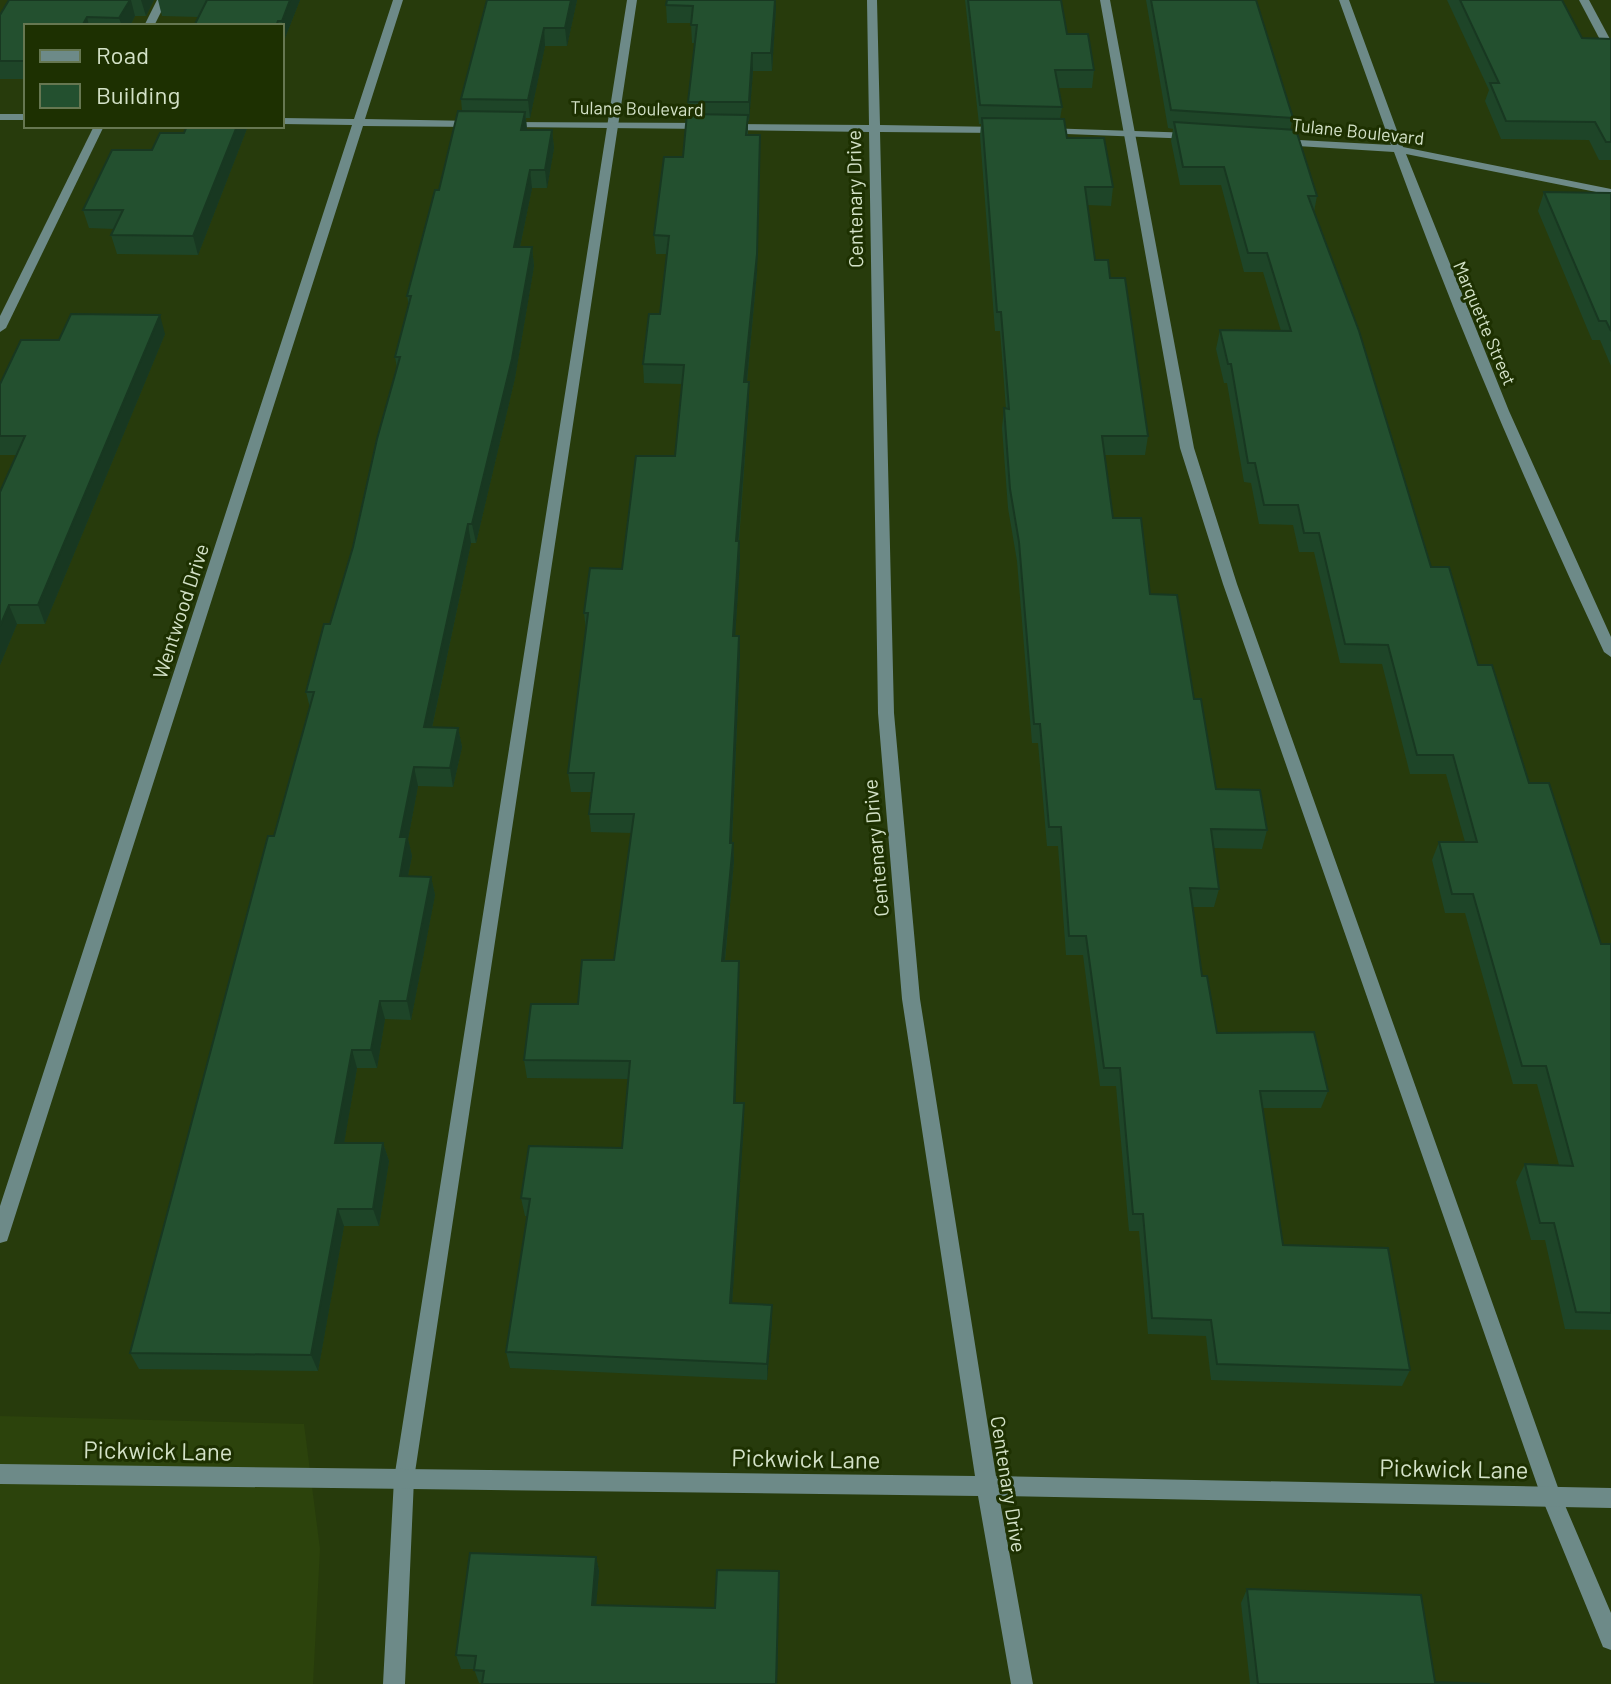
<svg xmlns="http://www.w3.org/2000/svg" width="1611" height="1684" viewBox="0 0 1611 1684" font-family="Barlow,sans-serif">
<rect width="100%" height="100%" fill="#273b0c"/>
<path fill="#2c430c" d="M0,1416L304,1424L320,1549L313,1684H0Z"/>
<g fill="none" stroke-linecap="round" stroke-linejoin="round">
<g fill="#6d8a88" fill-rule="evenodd">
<path d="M157,0H167L154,26H144Z"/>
<path d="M627,0H637L414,1479L405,1684H383L394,1479Z"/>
<path d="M1100,0H1110L1194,448L1237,584L1561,1496L1611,1613V1650L1603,1647L1541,1496L1223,584L1180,448Z"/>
<path d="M1579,0H1589L1611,41V54L1606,51Z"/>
<path d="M94,126H104L6,328L0,332V316Z"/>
</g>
<g fill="#6d8a88" fill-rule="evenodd">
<path d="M393,0H403L365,119L474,121L479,124L474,127L363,126L9,1235L7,1241L0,1243V1206L352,125L282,124V118L354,119Z"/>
<path d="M867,0H877L880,125L1002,127L1007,130L1002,133L880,132L894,713L920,999L996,1476L1611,1488V1508L999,1496L1033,1684H1011L978,1496L0,1484V1464L975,1476L902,999L878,713L869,132L729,130L724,127L729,124L869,125Z"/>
<path d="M1339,0H1349L1403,147L1611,189V195L1406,154L1509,411L1611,637V657L1604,652C1527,488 1456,322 1394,152L1281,145L1275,142L1281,139L1391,145Z"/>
<rect x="0" y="114" width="26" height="6"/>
<path d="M501,122L706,123L711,126L706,129L505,127L501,126Z"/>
<path d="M1045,128L1194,133L1199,136L1194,139L1041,133L1040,131Z"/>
</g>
</g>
<g fill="#1e4528">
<path d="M9,0H154L146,16H135L130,26H26V79H0V15Z"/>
<path d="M158,0H300L285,38H282V26H194L198,17L162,16Z"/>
<path d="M487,0H577L567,46H545L530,118H526L527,130H552L554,148L547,188H532L520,247H532L534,266L515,378L476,543H471L432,728H458L462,747L453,787L418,786L408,839L412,856L408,876L431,877L435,895L411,1020L385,1019L377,1068H357L344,1143H383L389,1161L379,1226H344L318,1371L139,1369L130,1353L310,708L306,692L330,624L353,547L397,368L395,357L409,306L407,296L462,111L461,99Z"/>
<path d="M965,0H1061L1067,34L1094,70L1092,88H1058L1062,107L1060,119L1067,138L1113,187L1111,206L1087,205L1095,260L1110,278L1148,436L1145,455H1105L1113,518L1150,594L1194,699L1216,789L1267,830L1262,849L1213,848L1219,889L1214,907H1193L1202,976L1217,1033L1328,1091L1321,1108H1262L1283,1245L1410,1370L1402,1386L1211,1380L1206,1336L1148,1334L1139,1231H1129L1116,1086H1100L1083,955H1066L1058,846H1047L1038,743H1032L1017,561L1008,508L1002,428L1004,408L1006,409L1000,331H995L980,136L981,124H979Z"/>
<path d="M1146,0H1256L1293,118L1290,130L1317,196L1314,212L1431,567L1478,665L1601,944H1611V1330L1565,1329L1545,1240H1531L1516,1182L1525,1164L1559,1165L1537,1084H1513L1465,913H1445L1432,860L1439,842H1465L1446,774H1410L1382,664L1340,663L1314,552H1299L1293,525L1259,524L1251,483L1244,482L1227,383H1224L1216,349L1220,330L1281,331L1263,272H1244L1221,185H1180L1171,141L1173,129L1168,128Z"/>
<path d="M1447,0H1562L1582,38L1611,39V160H1599L1589,140L1501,139L1485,101L1489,90Z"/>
<path d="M666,5L776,7L772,71H753L749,121H748V135L760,153L757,272L747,382L749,401L739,541L740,560L735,636L740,655L732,843H733L734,861L725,961L739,980L735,1103L744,1121L732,1303L772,1305V1322L767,1380L510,1368L506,1352L528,1216H525L521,1198L622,1148L628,1079L527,1078L524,1060L578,1004L614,960L632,833L591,832L589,814L591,792H571L568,773L586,630L584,613L622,569L675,456L682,384L644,383L643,364L660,314L667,254H656L654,235L683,157L689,114L688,102L695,43H692L691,23H667Z"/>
<path d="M187,126H248L198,255L117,254L111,235L114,229L89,228L83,210L152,150L184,133Z"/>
<path d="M1544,192L1611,193V366L1600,340H1592L1538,211Z"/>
<path d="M165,334L45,624H17L0,665V492L16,455H0V384L59,340Z"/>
<path d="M596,1557L599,1571L596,1605L715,1608L779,1571L777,1684L479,1683L474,1669H461L456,1655Z"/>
<path d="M1247,1589L1435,1682L1490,1684H1250L1241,1603Z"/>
</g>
<g fill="#183821">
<path d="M130,0H131L135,16L130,26H122L119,18Z"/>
<path d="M141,0H154L146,16Z"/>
<path d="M290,0H300L285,38L282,21Z"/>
<path d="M571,0H577L567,46L565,28Z"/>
<path d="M775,0L776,7L772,71L771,53Z"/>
<path d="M87,17L89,26H82Z"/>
<path d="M544,28L545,46L530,118L528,100Z"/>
<path d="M752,53L753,71L749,121V102Z"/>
<path d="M525,112L527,130H521Z"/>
<path d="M237,126H248L198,255L193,236Z"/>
<path d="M552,130L554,148L547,188L545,170Z"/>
<path d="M760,135L757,272L745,401L744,382Z"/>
<path d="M530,170L532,188L516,266L514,247Z"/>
<path d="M532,247L534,266L515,378L476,543L472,524Z"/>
<path d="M160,315L165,334L45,624L38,605Z"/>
<path d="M749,382V401L737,560L736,541Z"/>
<path d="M468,524L471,543L428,746L424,727Z"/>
<path d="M739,541L740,560L734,655L733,636Z"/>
<path d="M9,605L17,624L0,665V626Z"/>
<path d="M739,636L740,655L731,861L730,843Z"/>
<path d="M458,728L462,747L453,787L450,768Z"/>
<path d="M414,767L418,786L408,839L412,856L404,895L400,876V837Z"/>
<path d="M733,843L734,861L723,979L722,961Z"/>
<path d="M431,877L435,895L411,1020L407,1001Z"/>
<path d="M739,961V980L735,1121L734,1103Z"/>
<path d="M380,1001L385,1019L377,1068L371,1050Z"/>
<path d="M352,1050L357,1068L341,1161L335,1143Z"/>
<path d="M744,1103V1121L731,1320L730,1303Z"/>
<path d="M383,1143L389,1161L379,1226L373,1209Z"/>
<path d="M338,1209L344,1226L318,1371L311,1355Z"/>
<path d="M772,1305V1322L767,1380V1364Z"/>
<path d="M596,1557L599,1571L595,1619L592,1605Z"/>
<path d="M779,1571L777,1684H776Z"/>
</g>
<g fill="#23502f" stroke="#183821" stroke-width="2">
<path d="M9,0H130L119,18L87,17L82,26H26V61H0V15Z"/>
<path d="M207,0H290L282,21H278L276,26H194Z"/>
<path d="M487,0H571L565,28H544L528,100L461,99Z"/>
<path d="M667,0H775L771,53H752L749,102H688L697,25H691L693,6L666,5Z"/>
<path d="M968,0H1061L1067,34H1088L1094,70H1055L1062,107L980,105Z"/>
<path d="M1151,0H1256L1293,118L1171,110Z"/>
<path d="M1460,0H1562L1582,38L1611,39V142H1606L1595,122L1506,121L1490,83H1499Z"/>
<path d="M458,111L525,112L521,130H552L545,170H530L514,247H532L512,359L472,524H468L424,727L458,728L450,768L414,767L400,837H407L400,876L431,877L407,1001H380L371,1050H352L335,1143H383L373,1209H338L311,1355L130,1353L268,836H274L314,692H306L324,624H330L353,547L377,439L400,357H395L411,296H407L435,190H439Z"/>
<path d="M687,114L748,115L746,135H760L757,254L744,382H749L736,541H739L733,636H739L730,843H733L722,961H739L734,1103H744L730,1303L772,1305L767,1364L506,1352L530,1199L521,1198L529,1146L622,1148L630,1061L524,1060L531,1004H578L582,960H614L634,814H589L594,773H568L588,613H584L590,568L622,569L636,456H675L684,365L643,364L649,314H660L669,236L654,235L664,157H683Z"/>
<path d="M982,118L1064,119L1067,138H1104L1113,187H1085L1095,260H1108L1110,278H1125L1148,436H1102L1113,518H1141L1150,594L1177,595L1194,699H1201L1216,789L1260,790L1267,830L1211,829L1219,889L1190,888L1202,976H1207L1217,1033L1314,1032L1328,1091H1260L1283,1245L1388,1248L1410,1370L1217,1364L1211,1320L1152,1318L1143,1214H1133L1120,1068H1104L1086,936H1069L1061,827H1049L1040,724H1034L1019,542L1010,489L1004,408L1009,409L1001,312H997Z"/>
<path d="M1174,122L1296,130L1317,196H1308L1359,331L1431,567H1449L1478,665H1492L1529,783H1549L1601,944H1611V1313L1576,1312L1554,1223H1540L1525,1164L1573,1166L1546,1066H1522L1473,894H1452L1439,842H1477L1453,755H1417L1388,645L1345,644L1319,533H1304L1298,505H1264L1255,463H1248L1231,364H1228L1220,330L1291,331L1267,253H1248L1224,167H1183Z"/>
<path d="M187,126H237L193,236L111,235L123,210H83L112,150H152L160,133H184Z"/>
<path d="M1544,192L1611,193V331L1606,321H1599Z"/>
<path d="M71,314L160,315L38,605H9L0,626V492L25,436H0V384L21,340H59Z"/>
<path d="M470,1553L596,1557L592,1605L715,1608L717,1570L779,1571L776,1684H482L484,1671L474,1670L476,1656L456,1655Z"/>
<path d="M1247,1589L1421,1595L1435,1682L1490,1684H1258Z"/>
</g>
<g text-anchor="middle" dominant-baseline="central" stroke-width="6" stroke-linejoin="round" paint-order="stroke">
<g font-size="18" fill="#d4e2c8" stroke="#1d3001">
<text transform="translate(637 108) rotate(1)">Tulane Boulevard</text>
<text transform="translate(1358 131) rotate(6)">Tulane Boulevard</text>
<text transform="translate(1485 323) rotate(67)">Marquette Street</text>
</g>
<g font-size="20" fill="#d4e2c8" stroke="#1d3001">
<text transform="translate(854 199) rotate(-91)">Centenary Drive</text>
<text transform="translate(180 611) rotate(-72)">Wentwood Drive</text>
<text transform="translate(875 848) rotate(-95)">Centenary Drive</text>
<text transform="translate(1009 1484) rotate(81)">Centenary Drive</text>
</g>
<g font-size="24" fill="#d4e2c8" stroke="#1d3001">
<text transform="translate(158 1450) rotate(1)">Pickwick Lane</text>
<text transform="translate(806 1458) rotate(1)">Pickwick Lane</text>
<text transform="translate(1454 1468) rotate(1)">Pickwick Lane</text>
</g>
</g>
<rect x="24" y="24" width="260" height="104" fill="#1d3001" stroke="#667751" stroke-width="2"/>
<rect x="40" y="50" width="40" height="12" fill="#6d8a88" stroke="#667751" stroke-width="2"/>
<text x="96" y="64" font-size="24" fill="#d4e2c8">Road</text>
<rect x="40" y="84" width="40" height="24" fill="#23502f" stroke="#667751" stroke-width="2"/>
<text x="96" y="104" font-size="24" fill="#d4e2c8">Building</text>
</svg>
